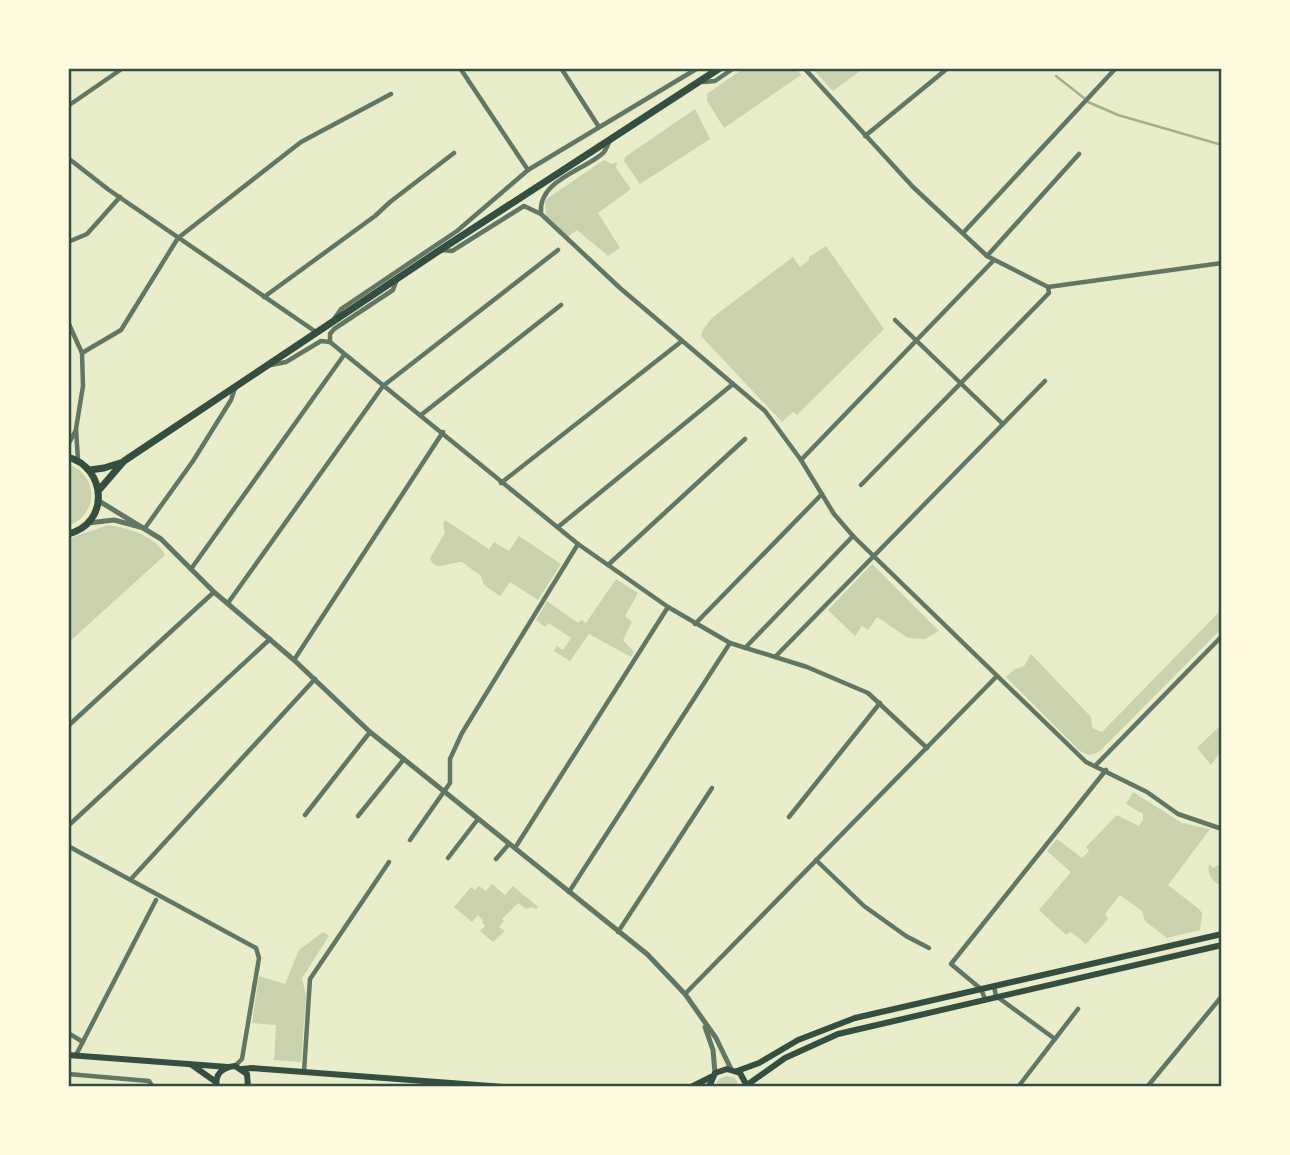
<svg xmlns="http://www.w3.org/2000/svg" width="1290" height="1155" viewBox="0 0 1290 1155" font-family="'Roboto Serif',serif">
<rect width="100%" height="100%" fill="#e9edc9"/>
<g fill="#cad2ad">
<path d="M744,68H795L801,75L724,128L707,101V94Z"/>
<path d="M812,68H864L833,91Z"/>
<path d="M695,109L710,139L640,184L624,161L625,157Z"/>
<path d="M604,160L612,164L617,162L616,168L631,189L598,213L620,248L608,256L577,230L568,237L546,216L545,200Z"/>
<path d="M826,246L884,329L797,415L793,412L782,422L701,336L704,328L713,317L793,257L800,267L809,260V257Z"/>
<path d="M68,464C99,475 99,514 68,526Z"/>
<path d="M445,520L489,549L494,542L509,551L519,536L561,564L538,600L510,582L500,596L484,585L481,576L462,562C450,561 435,574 430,558L445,533L443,523Z"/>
<path d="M108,525C127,527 157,537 165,555L68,643V539Z"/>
<path d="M872,564L939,631L925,639L908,638L877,617L868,630L862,626L855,636L828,610Z"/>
<path d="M616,579L638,593L625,616L632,622L623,640L634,652L631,657L589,634L570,661L554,651L557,646L563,650L571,638L549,623L545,627L536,620L547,601L578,623L581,620L586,623Z"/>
<path d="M1222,609V628L1100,751C1092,755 1088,756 1080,751L1006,677L1015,669L1024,666L1031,654L1091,717L1092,728L1102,732Z"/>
<path d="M1222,724V750L1211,765L1197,748Z"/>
<path d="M1133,792L1182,823L1210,829L1168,885L1199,909L1202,913L1200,930L1167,938L1145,921L1142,911L1120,895L1105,914L1108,919L1086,944L1071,932L1066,935L1039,910L1071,872L1047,851L1057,839L1082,858L1089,851L1086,847L1117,815L1139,826L1143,820V814L1126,804Z"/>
<path d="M1209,864L1214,868L1217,865L1222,868V886C1212,882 1207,875 1209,864Z"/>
<path d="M492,884L505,895L513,886L538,907L536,909L533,907L526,909L518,903L502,919L504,921L499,927L505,931L493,942L480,931L485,926L482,922L483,920L478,915L472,922L454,907L471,887L475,890L479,886L486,891Z"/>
<path d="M323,932L329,936L302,978L306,996L301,1062L274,1060L276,1025L252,1023L259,976L285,984L299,950Z"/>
<path d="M727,1076L735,1078L740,1087H715L719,1079Z"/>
</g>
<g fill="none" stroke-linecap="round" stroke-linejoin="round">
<g stroke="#a3b18a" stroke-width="2.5">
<path d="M1056,76L1084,98"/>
<path d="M1088,102L1118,115L1222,145"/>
</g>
<g stroke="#617663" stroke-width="4.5">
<path d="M460,68L528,170"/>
<path d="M561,68L599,127"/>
<path d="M804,68L913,187L987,256L1048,287L1222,263"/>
<path d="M703,82L715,81L734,68"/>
<path d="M68,106L123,68"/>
<path d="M865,136L948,68"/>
<path d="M68,158L109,190L316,332"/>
<path d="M541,213C538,181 582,171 602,154C606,151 608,145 610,140"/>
<path d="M963,233L1116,68"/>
<path d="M68,242L87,234L120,197"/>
<path d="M442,250L452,251L524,206L541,214L620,288L765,411L801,460L834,514L853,536L1086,762L1147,792L1178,814L1222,829"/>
<path d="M987,256L1079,154"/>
<path d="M264,297L375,216L390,202L454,153"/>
<path d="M895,320L1003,424"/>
<path d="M68,322L82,353L83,386L76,429L78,460"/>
<path d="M332,322L341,309L457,231L528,170L698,68"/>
<path d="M330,342L578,544L668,607L730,643L807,667L868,693L927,748"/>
<path d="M330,342V334L334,329L393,290L397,279"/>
<path d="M82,353L121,330L178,238L301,142L391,94"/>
<path d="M271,365L286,362L321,341L330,342"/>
<path d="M421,415L561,305"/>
<path d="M68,445L76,430"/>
<path d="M801,460L994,260"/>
<path d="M501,483L682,341"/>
<path d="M861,485L1049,293L1048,287"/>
<path d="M558,527L733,384"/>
<path d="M145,528L193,461L231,400L235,388"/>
<path d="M608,565L745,439"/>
<path d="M191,569L344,355"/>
<path d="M228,603L383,386L558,250"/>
<path d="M695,624L822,494"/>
<path d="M745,648L853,536"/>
<path d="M775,657L1045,381"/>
<path d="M294,660L443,432"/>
<path d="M68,726L214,592"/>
<path d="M1095,766L1222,636"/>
<path d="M305,815L370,732"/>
<path d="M358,816L404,759"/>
<path d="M789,817L880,703"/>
<path d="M68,826L270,639"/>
<path d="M410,840L450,783V759L462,733L578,544"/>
<path d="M68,846L256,948L259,958L242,1059L235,1066"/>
<path d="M515,848L668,607"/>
<path d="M448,858L478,819"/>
<path d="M496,859L509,844"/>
<path d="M816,860L864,906L906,936L929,948"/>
<path d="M131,879L315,679"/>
<path d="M569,892L730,643"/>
<path d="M618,932L712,788"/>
<path d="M994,986L996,996L1055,1039"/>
<path d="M685,994L996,677"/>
<path d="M985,999L981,989L951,964L1106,770"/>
<path d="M68,1033L83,1042"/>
<path d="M76,1055L156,900"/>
<path d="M304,1072L310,979L389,862"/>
<path d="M68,1074L149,1081L153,1087"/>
<path d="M1018,1087L1078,1009"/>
<path d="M1147,1087L1222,996"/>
</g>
<g stroke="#617663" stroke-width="5">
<path d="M99,501L161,539L214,592L294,660L370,732L647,954L685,994L716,1038L731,1069"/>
<path d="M88,523L114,520L140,527"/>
<path d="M705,1027L713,1050L715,1073"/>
</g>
<g stroke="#344e41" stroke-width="6">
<path d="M68,1055L228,1067"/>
<path d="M192,1065L216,1082"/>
<path d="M242,1069L252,1068L504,1087"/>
<path d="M737,1071L759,1063L798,1040L855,1018L1222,934"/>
<path d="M747,1085L785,1058L838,1034L1222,945"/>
<path d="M217,1087C214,1074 223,1067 235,1066L247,1074L248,1087"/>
<path d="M691,1087L711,1077"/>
<path d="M709,1087L715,1073L727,1069L740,1073L747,1086"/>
</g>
<g stroke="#344e41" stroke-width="7">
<path d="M68,457C107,468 110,524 68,534"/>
<path d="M90,470L104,468L120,463"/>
<path d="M99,490L124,461L440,250L720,68"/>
</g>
</g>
<rect width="1290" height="1155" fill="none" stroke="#fefae0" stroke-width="140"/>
<rect x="70" y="70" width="1150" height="1015" fill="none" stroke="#344e41" stroke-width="2.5"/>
</svg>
